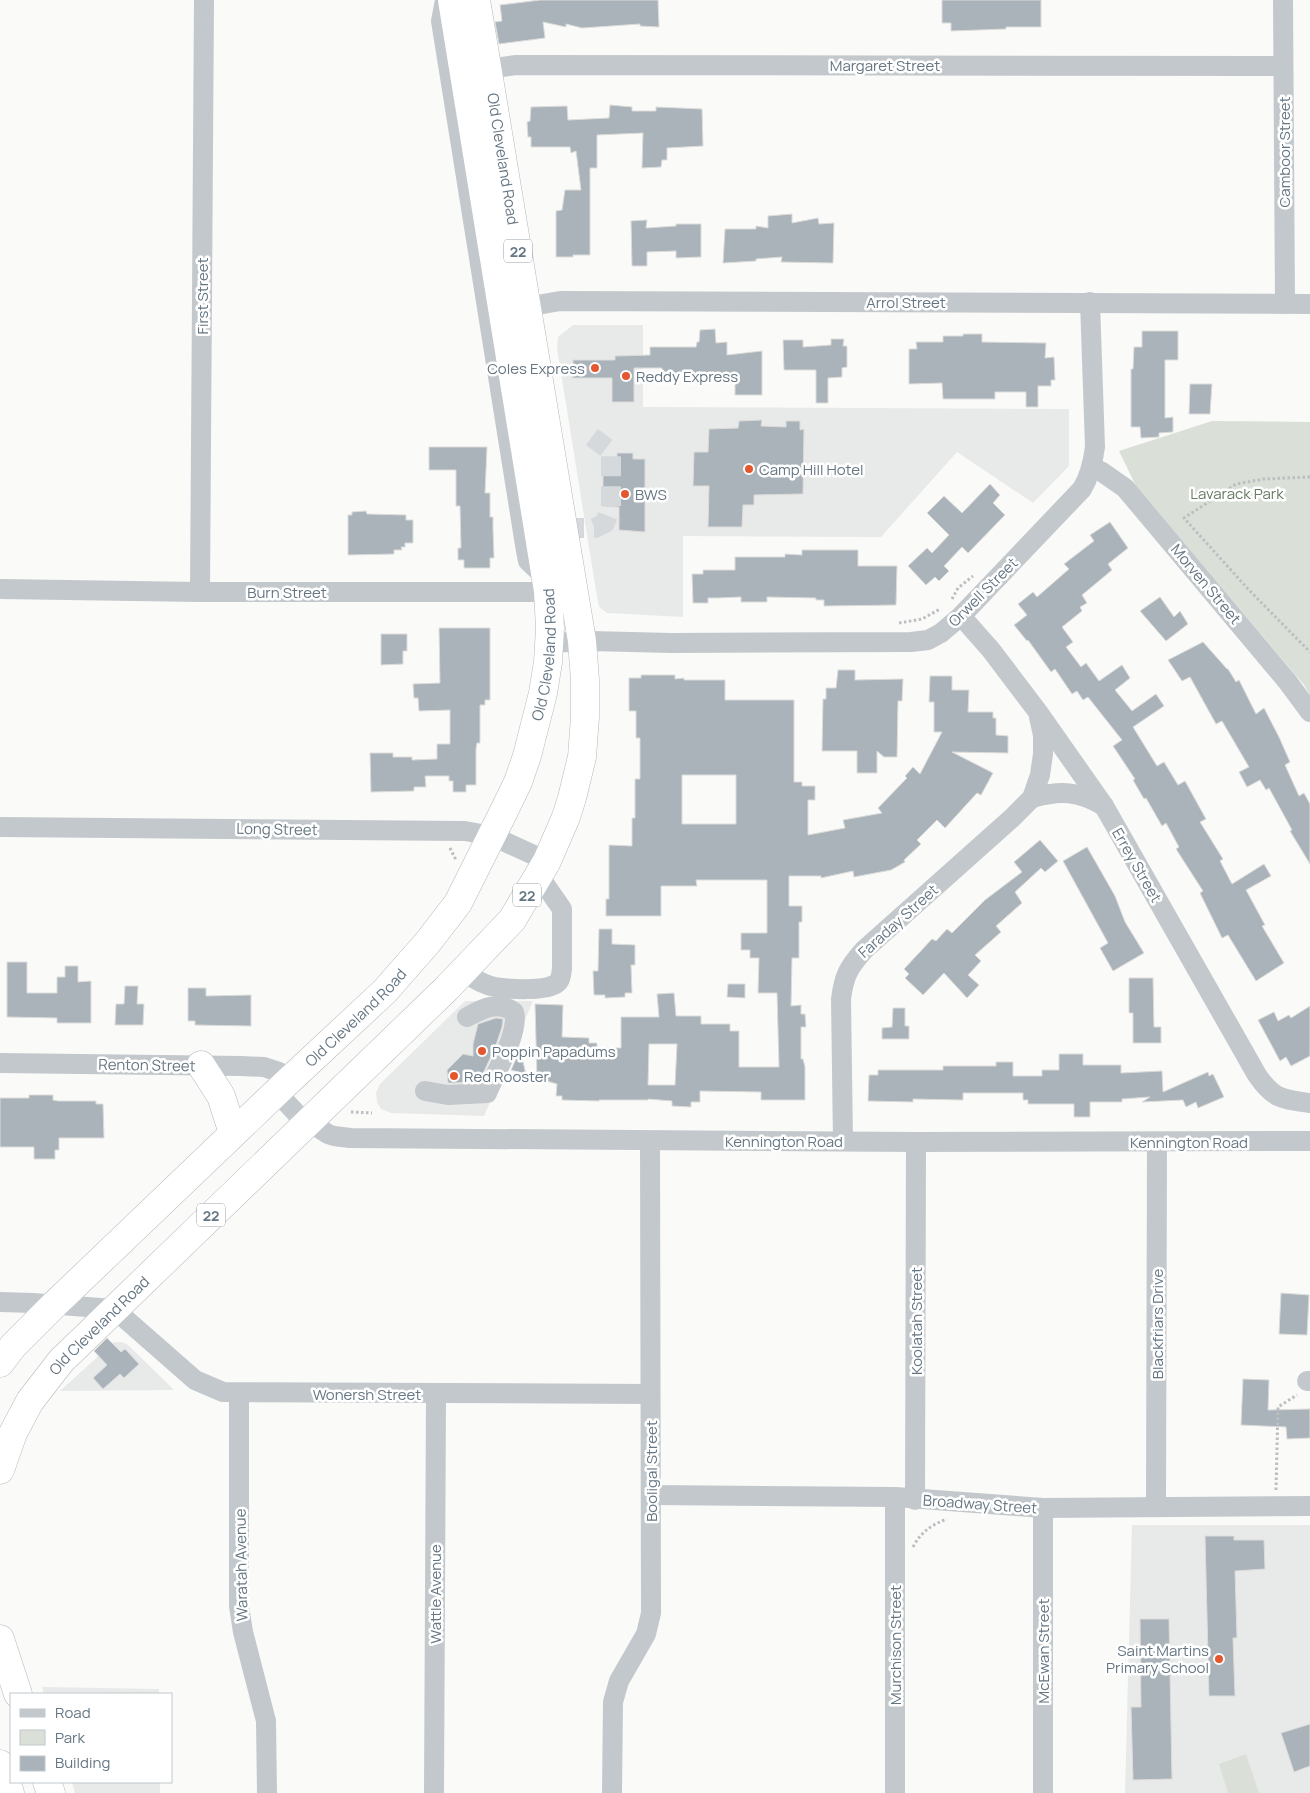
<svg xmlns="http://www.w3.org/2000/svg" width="1310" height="1793" viewBox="0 0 1310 1793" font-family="Manrope,sans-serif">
<rect width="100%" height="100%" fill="#fafaf8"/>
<g fill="#e8e9e9">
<path d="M573,325H643V407L1069,409V466L1033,503L957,452L881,537L683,536V617L607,613L600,608L598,603L557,348L558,337Z"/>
<path d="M465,1001H533L484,1116L391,1113L381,1109L377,1102L376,1093L380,1084Z"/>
<path d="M114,1342H121L127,1344L174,1390L60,1391Z"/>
<path d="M1132,1525H1310V1793H1125Z"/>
<path d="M42,1687L159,1689V1694H44Z"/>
<path d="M72,1782H160V1793H75Z"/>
</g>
<g fill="#dadfd7">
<path d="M1212,421L1310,422V695L1304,685L1136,486L1119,451Z"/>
<path d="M1246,1754L1259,1793H1228L1219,1764Z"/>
</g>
<g fill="#aab3b9" stroke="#dcdcda" fill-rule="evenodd">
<path d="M540,0H658L659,27L640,26V24L582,28L566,24V27L543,22L545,38L499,44L495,22L502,21L500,5Z"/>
<path d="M942,0H1041V27H1006V29L951,31V23H942Z"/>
<path d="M610,105L632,107V111H656V107L702,109L703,146L667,148V160H662L661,167L642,168L643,133L597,135V168H590V255H573V257H556V211L562,210L565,190H581L576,151L571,153L570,147H531V137H528L527,122L530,121L531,107L567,106L568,120L609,118Z"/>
<path d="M792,214V223L818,218L819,224L834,223L833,263L781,262L782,257L756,259V261L723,263L725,229H756V226L768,228V216Z"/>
<path d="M647,220L646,228L676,226V224H701V257L676,258V251L647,252V266H632L631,221Z"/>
<path d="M715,329L716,343L727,342V355L762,351V395H735V376L678,375V376H662V368H634V402H612V378H572L573,360H615V356L650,355V347H696L697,342H699L700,330Z"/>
<path d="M1142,331H1178V360H1165V418L1173,417V432L1159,433V437L1141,438L1140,427H1131V369H1133L1134,347H1142Z"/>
<path d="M963,334H982V342L1046,343L1045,358L1054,357L1055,380H1051V386H1038V407H1026V392H995V399H943L942,383L909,384V349H917L916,342H943V336H963Z"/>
<path d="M831,339H844L843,346H847V367L842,368V377L828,378V403H816V370H784L783,340H803V347L831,345Z"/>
<path d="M1190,384H1212L1210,414H1189Z"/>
<path d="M762,420L761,426L786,427V421H800V430L804,429L803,494L754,495V505H743L742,527H708L709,486H693L694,452H708L709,429L738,428L739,421Z"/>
<path d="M429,447H487L485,493H490V517H493V529L494,558H490V568H464V560H458V548H461L460,506H456V470H429Z"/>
<path d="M617,453H633V459H645V532L619,530V507L603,506V460H617Z"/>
<path d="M990,484L1000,495L993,503L1005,515L968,553L962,547L944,566L949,571L939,581L935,577L926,585L908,566L927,548L932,553L949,535L927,513L944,496L962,513Z"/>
<path d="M366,511L367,514L406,515V520H413V543H405V547H401L402,550H394V554L348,555V515H352V512Z"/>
<path d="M1110,522L1128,548L1108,564L1112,570L1082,595L1087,603L1080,607L1082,611L1062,627L1073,642L1066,647L1081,667L1086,663L1099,681L1122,665L1130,678L1115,690L1132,711L1156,694L1164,706L1133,727L1157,766L1164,762L1178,785L1185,781L1206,819L1200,822L1223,859L1220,861L1232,884L1264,864L1271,876L1246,890L1265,925L1262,926L1284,963L1256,981L1228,935L1222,938L1200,893L1203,891L1176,849L1179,847L1166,823L1162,826L1146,798L1144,799L1133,780L1135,779L1113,746L1122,740L1088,697L1083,700L1077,691L1072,694L1055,669L1051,672L1028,640L1027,641L1014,625L1027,615L1018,604L1033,592L1037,597L1069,569L1064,564L1094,541L1090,535Z"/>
<path d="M802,550H858V566H897L896,605L824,606V600H816V598L767,597V602H741V597L717,598H708V603H693L692,574H703V570H735V557H785V554L802,555Z"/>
<path d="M1160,597L1174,617L1180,611L1188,624L1166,641L1140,611Z"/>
<path d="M439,628H490V700H485V705H480V743H477L476,749V785H466V792H453V781H449V776H425L426,787H414V791L371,792L370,753H393V757H412V760L437,759V744H450V710L419,711L418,698H414L413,684L440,683Z"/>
<path d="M381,634H407V651H403V664L381,665Z"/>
<path d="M1203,642L1227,669H1228L1236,682L1239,680L1256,714L1264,708L1279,737L1290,762L1285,765L1299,796L1304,793L1310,804V864L1290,831L1292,830L1269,788L1266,790L1260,780L1247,787L1239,772L1249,767L1222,721L1216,724L1190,677L1182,681L1168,660Z"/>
<path d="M838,670H855V680L903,679L902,701H898L897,757H884L877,751V773H857V751H822L823,699H826V688H836Z"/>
<path d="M641,675H675V679L684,678V680H725V700H794V782H802V786H815V800H808V835L845,828L843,820L882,813L878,808L907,778L905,776L913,767L920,774L942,732H934V702H929L930,676H952V690H969L968,712H993V718H996V735L1008,736V753L952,752L993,773L981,795L977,793L945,828L937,820L917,840L921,844L904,860L905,862L891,870L854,877L853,871L821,878V876H789V906H802V922H799V958H792L791,1006L801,1005V1014H805L806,1027H801V1059H803L805,1067V1100H761V1092L700,1091V1102H691V1107L672,1106V1101L648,1099V1100H599V1101L562,1100V1096H556L557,1084L537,1078L535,1004L563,1005L562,1037L589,1038V1043H597V1048H621V1017H659L657,994L674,993L676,1016H701V1024H730V1031H739V1067H779L777,993H758L759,958H750V950H741V933H767V880H696L697,886H661V916H606V899H609V845L632,846V818H635V779H640V738H636V711H629V678H641ZM682,775H736V824H682ZM649,1044H677L675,1085H648Z"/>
<path d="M1040,840L1058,861L1045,872L1041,868L1015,892L1022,903L996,926L1001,932L975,955L981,961L968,975L979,985L967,998L944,973L923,995L905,978L909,974L904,969L932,939L936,941L947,929L952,933L985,900L1022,872L1014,862Z"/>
<path d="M1087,847L1115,896L1125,922L1144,953L1113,971L1100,948L1108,943L1063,861Z"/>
<path d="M599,929H612V944L635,945V965H631L632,993H625V997L605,998V995H594L593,971H598Z"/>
<path d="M7,962H27V993H57V977H65V966H78V982L91,981V1023H57V1018L7,1017Z"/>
<path d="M1129,978H1153L1154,1027H1161V1043H1133V1013H1129Z"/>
<path d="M728,984H745V998L727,997Z"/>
<path d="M125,986H138L137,1004H144L143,1025H115L116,1004H124Z"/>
<path d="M188,988H206V996L251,995V1026L195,1025V1021H188Z"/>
<path d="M1310,1006V1056L1291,1066L1286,1057L1280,1061L1258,1020L1274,1012L1278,1021L1289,1015L1291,1018Z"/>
<path d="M893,1008H905V1026H909V1039H882V1028L892,1027Z"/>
<path d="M496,1018L503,1019L502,1027L495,1048L479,1082L448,1083L447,1070L463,1054L473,1056V1044L478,1024Z"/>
<path d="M520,1050L526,1074L511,1070Z"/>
<path d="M1059,1054H1083V1065H1121V1073L1162,1071L1163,1092L1208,1072L1209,1076L1213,1074L1224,1097L1198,1108L1196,1102L1186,1107L1183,1100L1142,1102L1150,1097L1122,1099V1102H1090V1117H1074V1104H1028V1100H1023V1093H963V1100L913,1099V1102L868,1101L869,1075H878V1070H943V1066H996V1062H1013V1076H1042V1070H1059Z"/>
<path d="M29,1095H53V1100L58,1101H96V1104H103L104,1138H59V1150H55V1159H34V1147H0V1098H29Z"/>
<path d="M1281,1293L1309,1295L1307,1335L1279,1334Z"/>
<path d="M107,1338L121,1352L125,1349L139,1364L124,1378L120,1374L103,1389L93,1378L107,1365L94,1351Z"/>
<path d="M1243,1379L1269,1380L1268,1410L1310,1409V1438L1287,1439L1286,1427L1241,1425Z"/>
<path d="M1205,1536H1234V1540H1264L1265,1569L1235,1571L1237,1638H1233L1235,1696H1209Z"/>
<path d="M1140,1619H1169L1172,1779L1133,1780L1131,1707H1141Z"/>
<path d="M1310,1724V1766L1294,1772L1281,1733Z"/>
</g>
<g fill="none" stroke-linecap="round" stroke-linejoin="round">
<path stroke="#d5d9db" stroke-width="20" stroke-dasharray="20 10" stroke-linecap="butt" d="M564,528H595L605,523L611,507V456L608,449L592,437"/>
<defs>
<g id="highway">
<path d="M201,1065L221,1096L233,1133"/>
<path id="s1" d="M0,1363L13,1346L55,1304L282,1087L385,991L428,942L458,903L504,811L518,782L527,756L543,693L548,662L550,628L548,591L452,0"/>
<path id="s2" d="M0,1470L13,1433L30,1401L61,1361L446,989L512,920L547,861L566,817L572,798L582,757L585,717V680L582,641L476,0"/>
<path d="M0,1639L18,1694"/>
<path d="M0,1764L10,1793"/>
<path d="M47,1782L51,1793"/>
</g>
</defs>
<use href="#highway" stroke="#b4b9bd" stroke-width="29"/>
<g stroke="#bbbfc2" stroke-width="3" stroke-dasharray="2.5 2.5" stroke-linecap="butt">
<path d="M1310,477L1264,479L1236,484L1184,518L1248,589L1310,652"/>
<path d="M952,599L958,588L973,576"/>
<path d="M899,623L922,619L940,609"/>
<path d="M450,848L456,860"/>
<path d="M351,1112L372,1113"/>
<path d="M1276,1490L1278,1407L1297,1395"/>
<path d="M913,1547C921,1532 931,1525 947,1519"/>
</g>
<g stroke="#c3c8cc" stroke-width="20">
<path d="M445,0L441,21L526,551L528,561L547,579"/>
<path d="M1283,0L1285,304"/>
<path d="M487,69L516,65L1283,66"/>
<path d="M515,309L560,301L1310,304"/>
<path d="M1092,467L1102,472L1125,488L1287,681L1310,712"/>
<path d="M0,589L200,592H560"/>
<path d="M200,592L204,0"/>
<path d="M961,616L991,650L1038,712L1104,806L1257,1075C1274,1100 1282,1099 1310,1103"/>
<path d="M549,643L590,641L671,643L911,642L928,640L941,633L961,616L1082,489C1090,476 1093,462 1095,447L1090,302"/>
<path d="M1032,798C1061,790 1078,791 1104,806"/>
<path d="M0,827L465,831L492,836L547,861"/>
<path d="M463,972C473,978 483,985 495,987C508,989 546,992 557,983C561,980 561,974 562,969V909L539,876"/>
<path d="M0,1063L241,1066L264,1067L279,1072L284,1100L297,1114L328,1134L334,1136L350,1138L916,1142L1310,1141"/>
<path d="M425,1091L448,1095L487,1093C495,1074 520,1031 514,1012C498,1000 482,1009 467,1017"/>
<path d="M843,1141L841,999C844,976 848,968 864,950L1012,818L1032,798L1040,775L1043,754V735L1039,717"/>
<path d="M0,1302L33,1303L114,1309L195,1380L223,1392L650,1394"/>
<path d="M1307,1381H1310"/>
<path d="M239,1394V1606L243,1632L266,1721L267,1793"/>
<path d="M651,1495L895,1497L1043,1508L1310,1506"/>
<path d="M915,1500L916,1142"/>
<path d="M1156,1506L1157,1142"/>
<path d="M434,1793L436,1394"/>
<path d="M612,1793L613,1702L619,1681L646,1634L651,1613L650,1141"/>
<path d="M895,1793V1497"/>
<path d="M1043,1793V1508"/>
</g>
<use href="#highway" stroke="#fff" stroke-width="28"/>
</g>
<g fill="#e4572e" stroke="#fff" stroke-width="2">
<circle cx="595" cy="368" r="5"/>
<circle cx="626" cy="376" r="5"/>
<circle cx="749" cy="469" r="5"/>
<circle cx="625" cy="494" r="5"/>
<circle cx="482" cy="1051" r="5"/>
<circle cx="454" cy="1076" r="5"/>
<circle cx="1219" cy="1659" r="5"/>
</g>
<g text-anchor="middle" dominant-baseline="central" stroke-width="5" stroke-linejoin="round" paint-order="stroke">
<g fill="#fff" stroke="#939fa8" stroke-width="1">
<rect x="504" y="239.5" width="28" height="23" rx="4"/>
<rect x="513" y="883.5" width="28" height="23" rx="4"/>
<rect x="197" y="1203.5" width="28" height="23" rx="4"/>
</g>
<g font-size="14" font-weight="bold" fill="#657683">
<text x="518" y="251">22</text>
<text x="527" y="895">22</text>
<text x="211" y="1215">22</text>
</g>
<g font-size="15" fill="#657683" stroke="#fff">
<text x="885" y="65">Margaret Street</text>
<text transform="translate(1284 152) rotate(-90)">Camboor Street</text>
<text transform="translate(503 159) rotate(81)">Old Cleveland Road</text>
<text transform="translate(202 296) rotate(-90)">First Street</text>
<text x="906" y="302">Arrol Street</text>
<text transform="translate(1206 584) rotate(50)">Morven Street</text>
<text x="287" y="592">Burn Street</text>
<text transform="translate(983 592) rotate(-45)">Orwell Street</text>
<text stroke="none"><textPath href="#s1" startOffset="916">Old Cleveland Road</textPath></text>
<text transform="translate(277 829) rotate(1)">Long Street</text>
<text transform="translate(1137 865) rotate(60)">Errey Street</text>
<text transform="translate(898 921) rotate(-42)">Faraday Street</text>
<text stroke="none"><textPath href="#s1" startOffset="496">Old Cleveland Road</textPath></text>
<text transform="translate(147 1065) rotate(1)">Renton Street</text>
<text x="784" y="1141">Kennington Road</text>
<text x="1189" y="1142">Kennington Road</text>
<text transform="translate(916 1321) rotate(-90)">Koolatah Street</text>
<text transform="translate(1157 1324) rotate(-90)">Blackfriars Drive</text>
<text stroke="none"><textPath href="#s2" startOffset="178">Old Cleveland Road</textPath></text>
<text x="367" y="1394">Wonersh Street</text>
<text transform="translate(651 1471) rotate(-90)">Booligal Street</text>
<text transform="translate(980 1504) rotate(4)">Broadway Street</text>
<text transform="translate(241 1565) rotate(-91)">Waratah Avenue</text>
<text transform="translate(435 1594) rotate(-90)">Wattle Avenue</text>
<text transform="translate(895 1645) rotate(-90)">Murchison Street</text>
<text transform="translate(1043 1651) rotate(-90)">McEwan Street</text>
</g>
<g font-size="15" fill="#657683" stroke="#fff" text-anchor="start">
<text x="585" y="368" text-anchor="end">Coles Express</text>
<text x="636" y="376">Reddy Express</text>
<text x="759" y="469">Camp Hill Hotel</text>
<text x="635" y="494">BWS</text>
<text x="492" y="1051">Poppin Papadums</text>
<text x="464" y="1076">Red Rooster</text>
<text x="1209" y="1650" text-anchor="end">Saint Martins<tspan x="1209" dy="17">Primary School</tspan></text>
</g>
<g font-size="15" fill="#687a64" stroke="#fff">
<text x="1237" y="493">Lavarack Park</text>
</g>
</g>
<rect x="10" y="1693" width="162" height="90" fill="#ffffff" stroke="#c1c8cd"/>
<rect x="20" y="1709" width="25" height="8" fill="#c3c8cc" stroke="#c1c8cd"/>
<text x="55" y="1718" font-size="15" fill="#657683">Road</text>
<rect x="20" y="1730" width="25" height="15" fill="#dadfd7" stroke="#c1c8cd"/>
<text x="55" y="1743" font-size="15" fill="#657683">Park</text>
<rect x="20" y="1756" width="25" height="15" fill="#aab3b9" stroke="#c1c8cd"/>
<text x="55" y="1768" font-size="15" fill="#657683">Building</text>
</svg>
